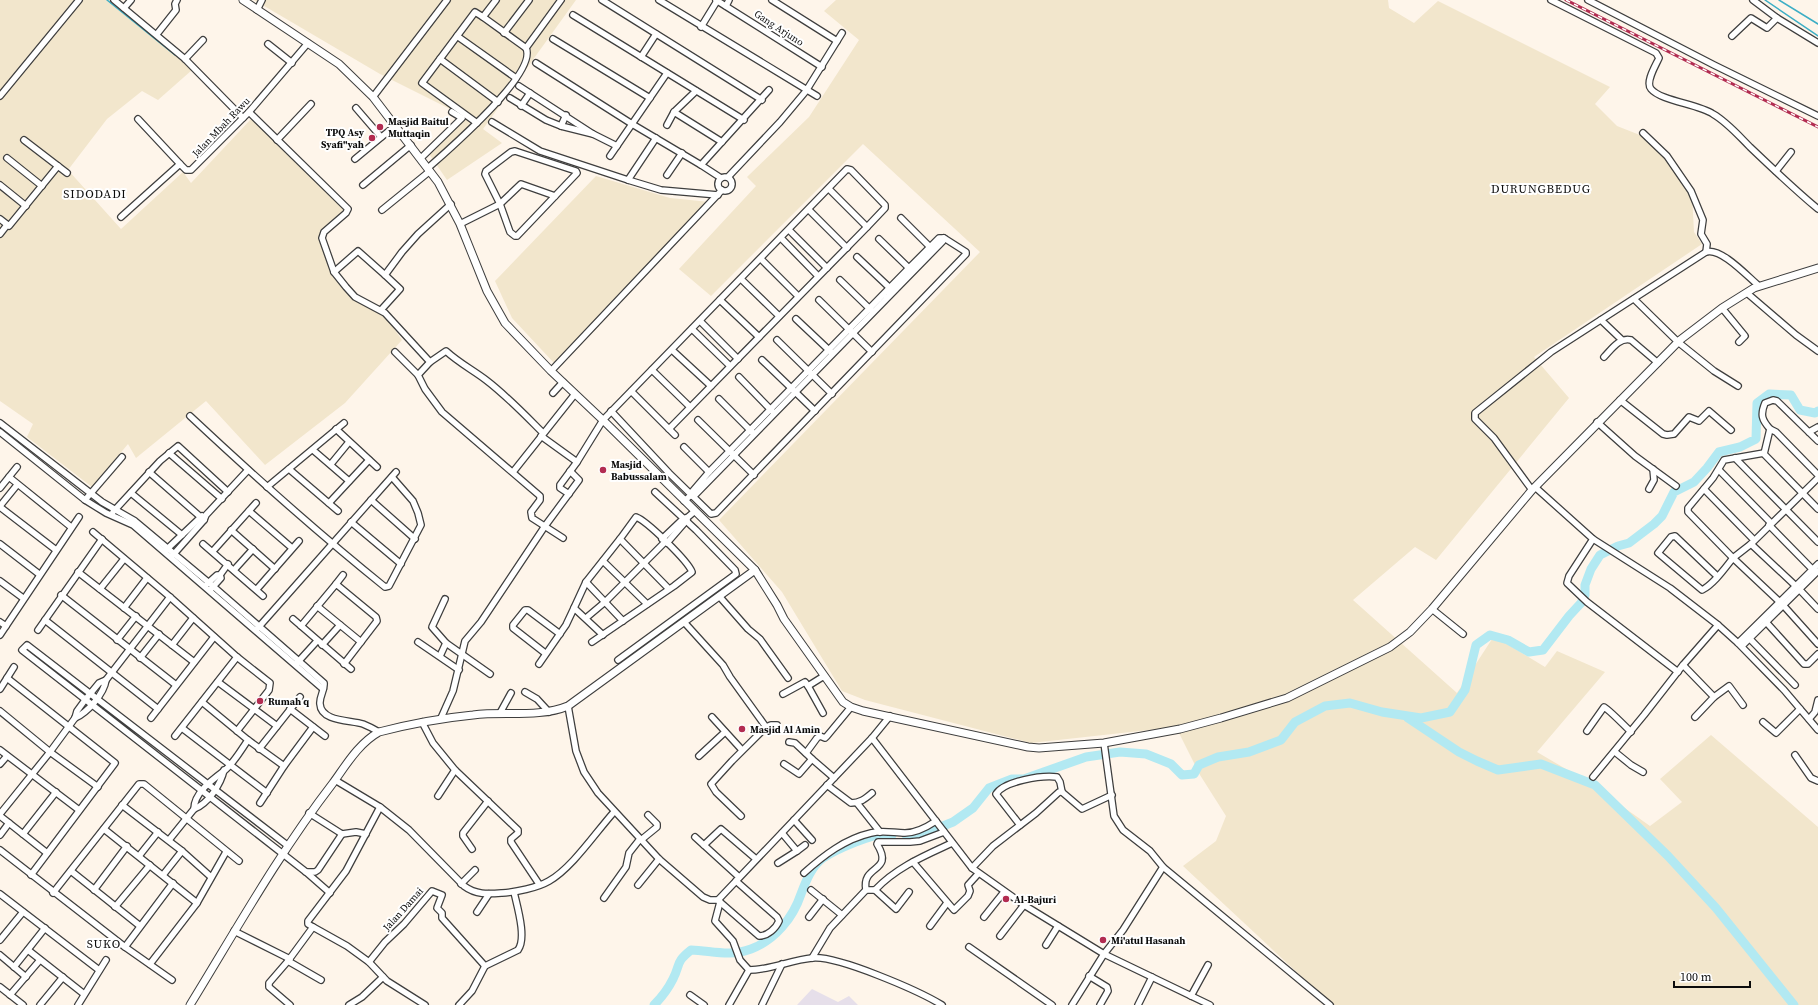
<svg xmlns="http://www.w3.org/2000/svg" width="1818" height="1005" viewBox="0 0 1818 1005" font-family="'Source Serif 4',serif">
<rect width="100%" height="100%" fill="#fef5ea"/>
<path fill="#e6dfea" d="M812,989L838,1002L849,996L858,1005H797Z"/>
<g fill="#f2e6cc">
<path d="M0,0H109L192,70L158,100L142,91L107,119L68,170L121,229L183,172L191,183L252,118L347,211L321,231L329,268L355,300L383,313L402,340L345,403L265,465L206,401L136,458L128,444L92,487L27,437L33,424L0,401Z"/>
<path d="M254,0H576L483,129L502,143L447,180L427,151L462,115L380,74Z"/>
<path d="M836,0H1388L1389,8L1414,23L1438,1L1610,87L1595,104L1617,126L1650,139L1692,194L1694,232L1702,244L1534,357L1569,398L1436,560L1415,547L1353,600L1457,693L1494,636L1545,667L1557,651L1605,672L1537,752L1588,782L1650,826L1682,802L1660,779L1711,735L1818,827V1005H1332L1183,866L1216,841L1226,816L1200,775L1176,727L1031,743L865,700L842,691L782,592L719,520L980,252L863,144L711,296L679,269L756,186L747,177L809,117L859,40L824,11Z"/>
<path d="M596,176L670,198L710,202L554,363L512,318L495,281Z"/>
</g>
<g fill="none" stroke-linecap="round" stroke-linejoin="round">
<g stroke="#3daec5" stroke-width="1.5">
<path d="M107,0L175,55"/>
<path d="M1765,0L1818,36"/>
<path d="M1779,0L1818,24"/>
<path d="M607,429L616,437"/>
</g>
<g stroke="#b2e9f2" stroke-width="9">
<path d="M1408,718L1459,752L1477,761L1498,770L1541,764L1595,785L1668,856L1716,908L1794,1005"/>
<path d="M906,835L928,832L953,822L973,808L989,788L1012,779H1024L1086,757L1120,752L1146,754L1171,764L1182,775L1194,774L1199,765L1218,757L1249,752L1281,740L1295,722L1325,706L1350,703L1382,712L1421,718L1450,712L1465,690L1476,645L1490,635L1508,640L1529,652L1543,650L1569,616L1581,603L1585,595V585L1591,569L1600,555L1618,546L1629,543L1654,524L1662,516L1674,492L1694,482L1707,468L1719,452L1740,447L1756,439L1757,403L1769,394L1791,395L1800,410L1815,413L1818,411"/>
<path d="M654,1005C662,997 668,989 673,979C681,963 675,963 691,950C713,951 730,957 751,949C775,940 793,918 801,894C806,881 811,867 823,858C832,852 843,847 853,843C866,838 878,833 892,835"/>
</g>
<defs>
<g id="minor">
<path d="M114,0L185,59L243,118"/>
<path d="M602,0L762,100"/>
<path d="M659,0L817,96"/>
<path d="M716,0L822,67"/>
<path d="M772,0L837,41"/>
<path d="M1551,0L1656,53L1659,58C1656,65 1645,82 1651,89C1661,101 1698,104 1713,114C1727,122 1738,135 1750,147C1772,168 1794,189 1818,209"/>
<path d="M1588,0L1714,65L1818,116"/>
<path d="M1753,0L1777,18L1818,43"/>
<path d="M726,6L729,0"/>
<path d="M124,8L131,0"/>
<path d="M257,10L262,0"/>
<path d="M573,15L744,120"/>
<path d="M483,17L526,48"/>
<path d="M701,27L717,1"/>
<path d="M504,33L529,0"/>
<path d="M157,34L176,10L175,4L177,0"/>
<path d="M457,36L516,78"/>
<path d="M1732,36L1751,18L1767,28L1777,18"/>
<path d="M553,39L650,98"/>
<path d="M268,44L292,63"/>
<path d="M641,57L656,34"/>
<path d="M185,59L203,40"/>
<path d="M440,59L498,102"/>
<path d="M536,63L632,124L667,73"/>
<path d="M519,86L593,134"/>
<path d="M0,96L79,0"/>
<path d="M373,97L447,0"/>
<path d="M510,98L546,120L561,126"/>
<path d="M521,106L530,93"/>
<path d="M356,108L381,137"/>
<path d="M249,112L348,209L346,213L324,232L322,238L334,272L346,287L355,297L385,313L430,362L418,375L425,389L442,412L540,496V500L531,512L532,518L563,538"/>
<path d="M674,112L722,142"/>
<path d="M566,115L561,126L593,134L617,146"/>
<path d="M138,119L180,164"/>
<path d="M492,122L540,151L628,180L661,190L718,195"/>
<path d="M477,123L422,83L475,12L483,17L496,0"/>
<path d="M667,125L674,112L696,91"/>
<path d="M1643,133L1667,156L1691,191L1703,220L1701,234L1707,244L1706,252"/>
<path d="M24,140L67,173"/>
<path d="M277,140L311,104"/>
<path d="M515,151L576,171L577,173L517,236H515L510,232L500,204L485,174L486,171L511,152Z"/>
<path d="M610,156L632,124L701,165L769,90"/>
<path d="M7,158L42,186"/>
<path d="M421,158L462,118L452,112"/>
<path d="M355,159L396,125"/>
<path d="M701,165L721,178"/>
<path d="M428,168C447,151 538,73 526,48L561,0"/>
<path d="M1776,171L1791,152"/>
<path d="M667,175L682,153"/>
<path d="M728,177L780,122L806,91L842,33"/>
<circle cx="725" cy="184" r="7"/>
<path d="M628,180L656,138"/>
<path d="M0,185L26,206"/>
<path d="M363,185L411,145"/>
<path d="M829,189L867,227"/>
<path d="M382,210L430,171"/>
<path d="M809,210L847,248"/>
<path d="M121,217L180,164L186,170H191L249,112L308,43"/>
<path d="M901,218L930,247"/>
<path d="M0,219L9,226L58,166"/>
<path d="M460,224L500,204L521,184L555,196"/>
<path d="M789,230L827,268"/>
<path d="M0,234L7,225"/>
<path d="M781,238L818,276"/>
<path d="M879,239L912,271"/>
<path d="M857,257L892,290"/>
<path d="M761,259L798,296"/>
<path d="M334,272L358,251L385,275L402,252L418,234L451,204"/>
<path d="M741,279L779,316"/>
<path d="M840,280L872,311"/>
<path d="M1747,293L1796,335L1818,351"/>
<path d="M1634,299L1678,342L1714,371L1738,386"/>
<path d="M720,300L759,337"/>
<path d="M819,300L872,352"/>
<path d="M1722,308L1745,336L1739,342"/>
<path d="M381,310L400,289L385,275"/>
<path d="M796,319L831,352"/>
<path d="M1601,320L1622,340"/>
<path d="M700,321L738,359"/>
<path d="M692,329L730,366"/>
<path d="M777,340L832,394"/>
<path d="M672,350L711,386"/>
<path d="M395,352L418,375"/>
<path d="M1604,357C1611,350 1619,337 1631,340L1658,363"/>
<path d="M762,360L815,411"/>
<path d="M430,362L446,351C459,363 473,370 486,380C507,396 525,415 543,433"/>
<path d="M652,370L690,407"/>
<path d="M551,371L722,190"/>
<path d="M739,377L772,411"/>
<path d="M553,393L563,382"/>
<path d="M719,399L753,433"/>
<path d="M1620,400L1663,434L1667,435L1674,434L1689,417L1699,421L1709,411L1731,430"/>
<path d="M611,411L669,473L711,514L716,513L966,254V252L944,238"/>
<path d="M190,416C253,475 318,533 385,587L389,586L421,525L418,513L413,501L392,477"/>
<path d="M698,420L754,475"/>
<path d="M1597,422L1635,456L1676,486"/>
<path d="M0,423L102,502L135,521L214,587L324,683C325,690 319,697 320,704C321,722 351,720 363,724C368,726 374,729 379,732"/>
<path d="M336,429L377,467"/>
<path d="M669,429L675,435"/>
<path d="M1770,429C1762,420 1760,415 1765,403L1773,400L1777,401L1818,441"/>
<path d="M0,432L85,500L106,513L133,525L323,689"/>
<path d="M1809,432L1818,427"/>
<path d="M541,436L577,462"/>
<path d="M684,447L709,472"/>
<path d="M313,450L349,481"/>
<path d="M169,453L222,499"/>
<path d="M1764,453L1724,460L1713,478L1688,508V512L1733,558L1751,544L1818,478"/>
<path d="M1735,458L1818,542"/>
<path d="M331,464L349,442"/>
<path d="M289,469L338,511"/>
<path d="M1719,470L1771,523"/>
<path d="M149,472L204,520"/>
<path d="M513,472L575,394"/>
<path d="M1818,475L1776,432L1770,429L1764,454L1818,509"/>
<path d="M9,477L71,527"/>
<path d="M267,487L344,423"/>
<path d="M1535,487L1593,539L1670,588L1718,625L1738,643L1784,690L1818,730"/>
<path d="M0,488L17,467"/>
<path d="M1649,489L1654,480L1653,469"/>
<path d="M1704,489L1754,540"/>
<path d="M1532,490L1494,438L1475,419V413L1551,352L1706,252C1721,247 1748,277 1759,286"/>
<path d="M131,493L182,535"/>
<path d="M569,494L560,488V485L577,462L603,420L847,169L851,170L885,205V208L867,227L669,429L631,391"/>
<path d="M85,500L122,457"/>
<path d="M371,500L415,539"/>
<path d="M684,501L690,496H694L943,241L944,238H939L909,268L709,472L691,493L690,496"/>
<path d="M329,503L369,460"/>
<path d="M0,506L17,485"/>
<path d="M0,507L56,550"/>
<path d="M249,511L292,548"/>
<path d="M113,512L160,461L178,446L228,492"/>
<path d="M351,522L401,564"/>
<path d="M1769,525L1815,572"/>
<path d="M231,530L275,569"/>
<path d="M93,532L170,597L237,657L270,683L269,690L237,731"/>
<path d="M662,539L683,519L688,517L695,511"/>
<path d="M1593,539L1569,576L1567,583L1587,602L1678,672"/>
<path d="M667,543L687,520"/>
<path d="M0,544L39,574"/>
<path d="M203,544L263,596"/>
<path d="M1751,544L1799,589L1818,609"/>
<path d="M166,550L202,516"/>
<path d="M213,551L256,503"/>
<path d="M173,555L204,520L206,515L248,470"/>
<path d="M603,561L647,604"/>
<path d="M234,570L253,549"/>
<path d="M78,572L194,662"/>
<path d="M1717,576L1675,536L1671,537L1658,553L1702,590C1714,584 1725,568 1733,558L1783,605L1818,644"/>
<path d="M0,581L23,598"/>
<path d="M586,582L623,621"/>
<path d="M207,584L217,575H220L228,564"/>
<path d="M336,584L343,575"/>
<path d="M100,589L124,559"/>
<path d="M211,589L221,578L220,575"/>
<path d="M257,589L299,541"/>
<path d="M61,595L176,685"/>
<path d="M719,596L748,629L760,639L788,678"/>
<path d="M317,606L361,642"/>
<path d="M124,608L147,578"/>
<path d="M1432,609L1463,634"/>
<path d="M586,618L605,602L665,542"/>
<path d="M293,619L351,669"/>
<path d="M45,620L158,709"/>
<path d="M0,622L6,626"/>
<path d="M684,622L723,665L730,677L766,727L732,761L711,784L716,792L741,816"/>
<path d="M1766,622L1804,664H1808L1818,654"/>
<path d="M301,626L336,584L376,617L377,621L344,664"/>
<path d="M257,629L396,472"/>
<path d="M38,630L102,539"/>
<path d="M0,635L79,517"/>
<path d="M603,635L574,608L586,582L620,539"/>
<path d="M1750,639L1795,685"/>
<path d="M117,640L136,616"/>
<path d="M418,642L459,670"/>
<path d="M592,642L674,586L692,572C688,561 647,521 636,517L620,539L669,589"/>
<path d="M446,643L490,674"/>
<path d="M1738,643L1818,564"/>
<path d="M172,645L193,618"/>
<path d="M322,645L340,625"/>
<path d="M1742,646L1818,571"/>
<path d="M545,653L513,628V625L525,610H528L560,634"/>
<path d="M440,656L446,643L432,627L445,599"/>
<path d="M140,658L159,634"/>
<path d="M618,660L736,574L735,570L696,530L655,492"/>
<path d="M297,663L317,641"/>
<path d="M539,664L566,625L574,608"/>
<path d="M1683,665L1714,697L1695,717"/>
<path d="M7,678L115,763L31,875"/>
<path d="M218,682L277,726"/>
<path d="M808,686L823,713"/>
<path d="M0,689L14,667"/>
<path d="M525,692L537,699L549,712"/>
<path d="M783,694L805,682L808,686L824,676"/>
<path d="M1714,697L1729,686L1743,705"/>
<path d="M202,702L248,740L284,766"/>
<path d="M568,706L576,751L584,772L598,793L659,859L703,897L710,900H718L872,738L890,716"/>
<path d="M290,709L325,736"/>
<path d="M0,711L50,752L98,787"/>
<path d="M500,713L511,693"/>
<path d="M712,717L742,750"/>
<path d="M75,718C87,713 104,694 106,680L170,597"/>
<path d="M151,718L214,637"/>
<path d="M441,718L453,691L465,641L481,622L545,526L579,480L570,471"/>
<path d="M1809,719L1815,712L1818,700"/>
<path d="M422,722L433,743L455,770L518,830V833L511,839V842L539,884"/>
<path d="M1763,722L1776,733L1800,709"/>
<path d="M766,727L771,725H777"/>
<path d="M182,728L267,793"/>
<path d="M1587,731L1604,707C1608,709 1626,727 1631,732"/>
<path d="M175,736L237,657"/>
<path d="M872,738L972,868L1024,905L1104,954L1210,1005"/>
<path d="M259,749L300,697"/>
<path d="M0,750L79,810"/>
<path d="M1615,752L1631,765L1643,772"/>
<path d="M806,753L817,738L820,736L825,738L827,736L851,707"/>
<path d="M1795,755L1811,778L1818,781"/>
<path d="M699,756L725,732"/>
<path d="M812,759L834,778"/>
<path d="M0,764L7,756"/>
<path d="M784,764L799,774L812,759L795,743L789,742"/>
<path d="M1593,777L1644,715L1683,665L1718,625"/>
<path d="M335,780L380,807L409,830L464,886C476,895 488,894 502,893C516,892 537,888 549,881C572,868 596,832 614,812"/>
<path d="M827,785L851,803C860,803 865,799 872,793"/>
<path d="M438,796L455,770"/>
<path d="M260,803L284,766L313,727"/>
<path d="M857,803L880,832"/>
<path d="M122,805L182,851L211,877"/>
<path d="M194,809C194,793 212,780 224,771C234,763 241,750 248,740"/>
<path d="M309,813L342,834L356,832L366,834"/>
<path d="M0,814L50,752L75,718L77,711L85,700L99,683L106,680"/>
<path d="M0,816L47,853"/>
<path d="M794,820L812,840"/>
<path d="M1020,825L996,794C1004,781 1042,775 1057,777L1060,782L1062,792L1082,809L1112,795"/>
<path d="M104,829L197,903"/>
<path d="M23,834L56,792"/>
<path d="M0,835L9,823"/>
<path d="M695,837L739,877"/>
<path d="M169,840L194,809C208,804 221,784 224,770"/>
<path d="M641,840L657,827V824L648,815"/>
<path d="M287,845L27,645L22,650L306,872L330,893"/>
<path d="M704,845L721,829L756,859"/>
<path d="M472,849L463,836V833L488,801"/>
<path d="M0,850L125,947L172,980"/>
<path d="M797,851L805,845"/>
<path d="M139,856L158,832"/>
<path d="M913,862L954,910L968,896L970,891L968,885L978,874"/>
<path d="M778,863L797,851L782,833"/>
<path d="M1163,867L1330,1005"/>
<path d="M972,868L993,846L1036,813L1059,792H1062"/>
<path d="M71,871L140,926"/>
<path d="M306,872H315L318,870L342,834"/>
<path d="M804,873C824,855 845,839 871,833C883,830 894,833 905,833C916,833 927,827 936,821"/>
<path d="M163,875L182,851"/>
<path d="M461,884L475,870"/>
<path d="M638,885L659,859"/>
<path d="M94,890L127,846"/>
<path d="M811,890L842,915"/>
<path d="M866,890C861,864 895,873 877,844L878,842H910L920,841L944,832"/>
<path d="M875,890C897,867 924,856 952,843"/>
<path d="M53,893L139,784H144L239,861"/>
<path d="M0,894L99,970"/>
<path d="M604,898L626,867L629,853L640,839"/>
<path d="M718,900L720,902L715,921L733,941L740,960L749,970C770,970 791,960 812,958C837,955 919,991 942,1005"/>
<path d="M720,902L759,936C768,936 776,928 779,921L777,917L736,881"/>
<path d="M115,907L150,865"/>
<path d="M477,912L489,894"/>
<path d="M809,917L823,899"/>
<path d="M984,917L1004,892"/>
<path d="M930,926L947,903"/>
<path d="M313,927L347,946L369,962L387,981L425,1005"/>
<path d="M234,931L290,959"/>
<path d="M1000,936L1024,905"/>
<path d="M0,940L23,912"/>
<path d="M1046,945L1058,926"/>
<path d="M125,947L173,883"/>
<path d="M969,947L1052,1005"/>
<path d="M28,950L84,994"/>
<path d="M0,955L26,977"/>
<path d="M812,958L830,928L866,890H875L896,909L909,892"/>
<path d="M288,961L321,980"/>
<path d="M369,962L385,942L404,924L432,891L442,895L437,908L442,913V918L485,966"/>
<path d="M150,964L197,903L226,852"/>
<path d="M14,967L45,928"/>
<path d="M1089,976L1107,987L1108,991L1100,1005"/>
<path d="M0,987L23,1005"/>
<path d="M10,995L40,960"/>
<path d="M690,995L704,1005"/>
<path d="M1191,996L1208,965"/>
<path d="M40,1005L63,977"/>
<path d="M78,1005L106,960"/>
<path d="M290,1005L269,987V983L288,961L313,927L308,924V921L346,871L380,807"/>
<path d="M349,1005L362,997L383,977"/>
<path d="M459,1005L472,991L485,966L518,950C527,938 517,906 514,892"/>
<path d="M729,1005L749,970"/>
<path d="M762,1005L782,964"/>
<path d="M1072,1005L1104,954L1123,930L1163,867L1150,851L1123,830L1114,816L1104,743"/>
<path d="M1138,1005L1152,977"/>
</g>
<g id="tertiary">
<path d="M243,0L339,64L373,97L438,182L460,224L487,291L505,323L551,371L607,424L755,570L777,605L784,619L843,702L851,707L863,711L1028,747L1039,748L1104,743L1180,729L1221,718L1287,698L1390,647L1410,632L1432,609L1532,490L1680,340L1722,308L1754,288L1818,268"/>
<path d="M190,1005C236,930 279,853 333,783C346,765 359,743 379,732C410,724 442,718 473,715C504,711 539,718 568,706L755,570"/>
</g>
</defs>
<use href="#minor" stroke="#3e3e3e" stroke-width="8"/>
<use href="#tertiary" stroke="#3e3e3e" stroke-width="9"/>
<use href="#minor" stroke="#fff" stroke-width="5.5"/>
<use href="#tertiary" stroke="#fff" stroke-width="7"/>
<defs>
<path id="rail" d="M1566,0L1818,127"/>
</defs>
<use href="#rail" stroke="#b22c51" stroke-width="3"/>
<use href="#rail" stroke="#fff" stroke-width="1.5" stroke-dasharray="4.5" stroke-linecap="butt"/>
</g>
<g fill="#b22c51" stroke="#fff" stroke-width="1.5">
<circle cx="380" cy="127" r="4"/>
<circle cx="372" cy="138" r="4"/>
<circle cx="603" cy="470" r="4"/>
<circle cx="260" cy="701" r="4"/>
<circle cx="742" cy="729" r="4"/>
<circle cx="1006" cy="899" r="4"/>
<circle cx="1103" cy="940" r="4"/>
</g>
<g text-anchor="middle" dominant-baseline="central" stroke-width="4" stroke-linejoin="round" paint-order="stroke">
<g font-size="10" fill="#0b0b0b" stroke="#fff">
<text transform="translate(779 28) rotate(33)">Gang Arjuno</text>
<text transform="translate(221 127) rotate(-46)">Jalan Mbah Rawu</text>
<text transform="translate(403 909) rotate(-48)">Jalan Damai</text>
</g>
<g font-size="10" font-weight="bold" fill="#0b0b0b" stroke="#fff" text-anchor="start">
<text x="388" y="121">Masjid Baitul<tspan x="388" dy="12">Muttaqin</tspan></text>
<text x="364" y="132" text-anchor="end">TPQ Asy<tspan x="364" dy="12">Syafi"yah</tspan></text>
<text x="611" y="464">Masjid<tspan x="611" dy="12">Babussalam</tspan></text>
<text x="268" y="701">Rumah q</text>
<text x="750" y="729">Masjid Al Amin</text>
<text x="1014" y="899">Al-Bajuri</text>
<text x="1111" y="940">Mi'atul Hasanah</text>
</g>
<g font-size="12" letter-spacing="1" fill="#0b0b0b" stroke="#fff">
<text x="1541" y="189">DURUNGBEDUG</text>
<text x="95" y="194">SIDODADI</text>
<text x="104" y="944">SUKO</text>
</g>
</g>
<path d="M1674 981v6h76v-6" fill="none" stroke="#0b0b0b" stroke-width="2"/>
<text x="1680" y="981" font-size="12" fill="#0b0b0b" stroke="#ffffff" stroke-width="3" paint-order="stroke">100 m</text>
</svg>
